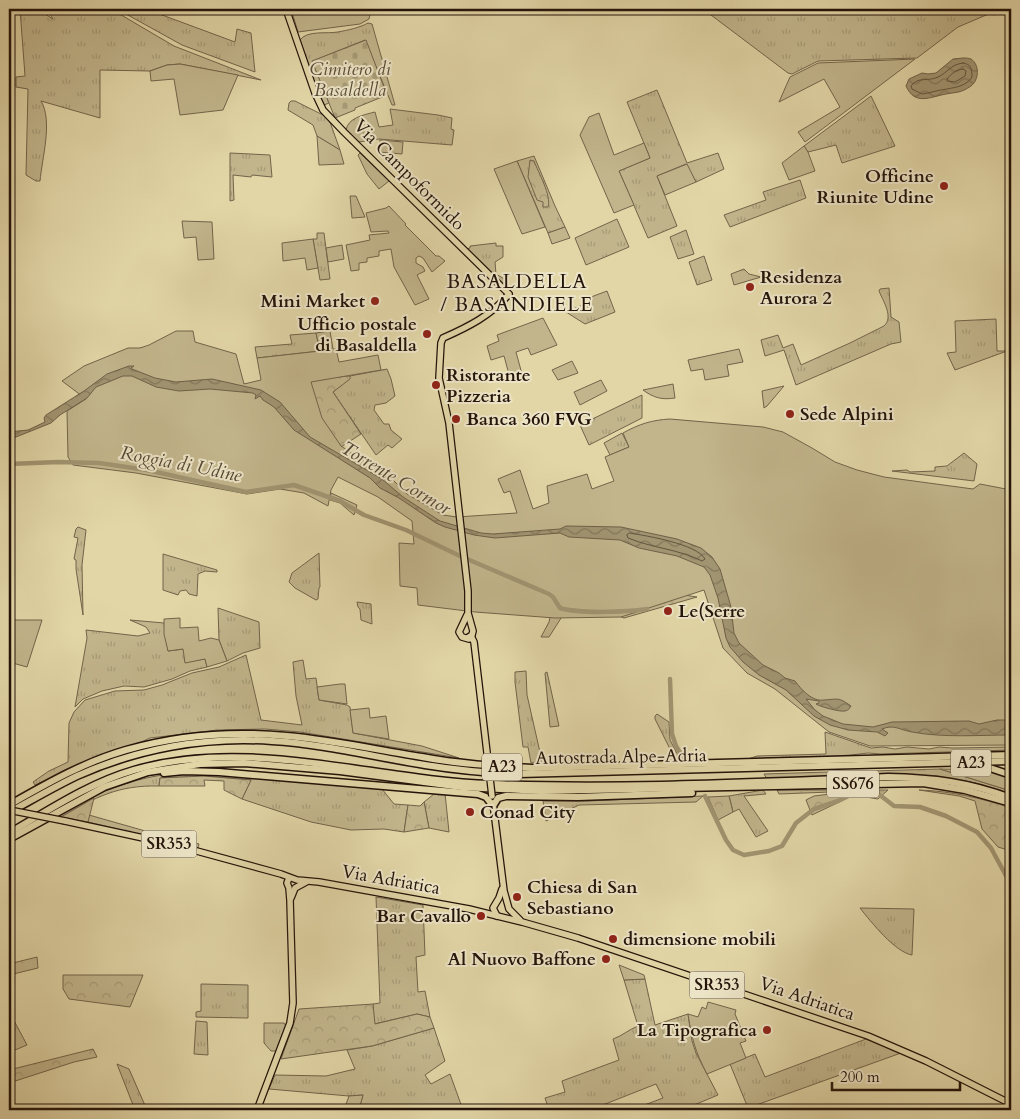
<svg xmlns="http://www.w3.org/2000/svg" width="1020" height="1119" viewBox="0 0 1020 1119" font-family="Cardo,serif">
<defs>
<pattern id="grass-tufts" width="24" height="20" patternUnits="userSpaceOnUse" patternTransform="scale(1.25)"><rect width="24" height="20" fill="#c2b58c"/><path d="M3 7l-1-3M5 7V3M7 7l1-3M15 17l-1-3M17 17v-4M19 17l1-3" fill="none" stroke="#a69b77"/></pattern>
<pattern id="forest-crowns" width="20" height="18" patternUnits="userSpaceOnUse" patternTransform="scale(1.25)"><rect width="20" height="18" fill="#c2b58c"/><path d="M2 6a3 3 0 1 1 6 0M12 15a3 3 0 1 1 6 0" fill="none" stroke="#a69b77"/></pattern>
<pattern id="cemetery-stones" width="16" height="16" patternUnits="userSpaceOnUse" patternTransform="scale(1.25)"><rect width="16" height="16" fill="#c2b58c"/><path d="M2 7V4a2 2 0 0 1 4 0v3zM10 15v-3a2 2 0 0 1 4 0v3z" fill="#a69b77"/></pattern>
<pattern id="water-waves" width="16" height="10" patternUnits="userSpaceOnUse" patternTransform="scale(1.25)"><rect width="16" height="10" fill="#a19471"/><path d="M0 5q4-4 8 0t8 0" fill="none" stroke="#83785b"/></pattern>
</defs>
<rect width="100%" height="100%" fill="#e2d6a7"/>
<filter id="stains"><feTurbulence type="fractalNoise" baseFrequency=".004" numOctaves="4"/><feColorMatrix values="0 0 0 0 .2 0 0 0 0 .09 0 0 0 0 .02 0 0 0 .5 -.17"/></filter>
<radialGradient id="worn" r=".72"><stop offset=".6" stop-color="#630" stop-opacity="0"/><stop offset="1" stop-color="#630" stop-opacity=".3"/></radialGradient>
<g fill="url(#grass-tufts)" stroke="#72644a">
<path d="M20,9H37L53,19L50,14L51,9H111L174,46L261,80L180,64L167,65L150,71L100,70V118L41,101C53,121 42,158 40,181H36L26,175L28,89L16,87V77L25,76Z"/>
<path d="M117,9H146L235,42L237,29L251,33L255,72L182,45Z"/>
<path d="M703,9H1011L994,15L991,13L958,27L917,58L818,61L792,74L788,73Z"/>
<path d="M368,23L372,24L395,105H392L365,40L313,61L329,103L324,105L317,91L300,40C307,30 327,34 338,32C348,30 359,28 368,23Z"/>
<path d="M657,90L687,163L718,153L724,169L696,182L686,164L657,176L677,226L648,238L619,171L650,158L627,102Z"/>
<path d="M871,96L895,146L842,163L836,145L808,152L804,146Z"/>
<path d="M291,101H295L327,117L330,122L340,150L317,136L313,125L288,110L289,103Z"/>
<path d="M390,109L438,115L452,118L451,129L454,130L452,145L379,139L359,142L346,130C348,118 363,115 375,112L379,127L393,125Z"/>
<path d="M230,153L270,155L272,177L252,175L251,177L233,175L234,200L230,201Z"/>
<path d="M534,156L555,206L565,227L548,233L517,161Z"/>
<path d="M800,180L806,198L730,227L724,215L766,200L763,192Z"/>
<path d="M617,219L629,247L586,265L575,238Z"/>
<path d="M686,230L694,254L678,259L670,237Z"/>
<path d="M317,233H324L330,279L320,280L313,239H317Z"/>
<path d="M496,243V246H503V257L495,262L496,274L506,280V287L467,249L470,248V246Z"/>
<path d="M704,256L712,280L697,285L689,262Z"/>
<path d="M744,269L749,274L761,277L734,285L731,274Z"/>
<path d="M889,288L891,317L899,322L901,342L891,344L796,385L784,350L765,356L761,340L778,335L783,348L793,344L801,365L850,343L884,326C894,317 883,301 879,291L880,289Z"/>
<path d="M607,291L615,312L585,324L566,312L592,301L591,297Z"/>
<path d="M996,319L997,351H1011V362L1007,351L955,370L947,353L956,352L955,321Z"/>
<path d="M316,333L320,351L257,358L255,347L292,344L290,335Z"/>
<path d="M387,369L391,379L395,396L386,403L375,405L374,410L384,424H389L391,430L402,439L392,448L388,445L376,455L333,392L349,379L350,376Z"/>
<path d="M642,395V418L589,445L580,425Z"/>
<path d="M622,433L629,447L610,455L604,443Z"/>
<path d="M964,453L977,464L974,481L892,471L907,470L910,472L935,471V467L947,466Z"/>
<path d="M331,493L357,505L354,515L340,503L330,500Z"/>
<path d="M78,527L86,530L82,565L83,615L76,569V560L74,559L78,538L74,537L76,529Z"/>
<path d="M319,553L320,587L319,588L318,599L316,600L295,588L289,582L292,573Z"/>
<path d="M163,554L217,570V572L205,571L198,574L197,596L189,594L186,590L180,591L178,595L163,590Z"/>
<path d="M357,602L371,604L372,624L361,620L360,609L358,607Z"/>
<path d="M218,608L259,622L260,648L243,653L227,661L219,640Z"/>
<path d="M130,620L164,623L168,651L184,649L185,662L205,659L207,667L190,671L172,679L144,687L124,686L102,691L83,699L75,707L87,638L86,630L138,636L150,633L146,627Z"/>
<path d="M246,655L261,720L302,725L296,696L293,662L303,660L306,679L316,678L319,700L347,705L350,707L353,733L422,746L459,758L300,732L265,729L218,730L150,738L139,743L101,755L35,785L33,782L49,771L68,762L69,723L74,712L85,700L115,691L144,690L162,685L192,673L219,667Z"/>
<path d="M526,671L527,695L542,761L531,763L528,747H523L515,682V672Z"/>
<path d="M547,672L559,726L550,727L545,673Z"/>
<path d="M657,714L669,722L670,740L680,759H675L655,719V716Z"/>
<path d="M825,732L871,748L883,747L895,749L907,747L929,749L939,747L952,748L1011,747V750L881,754L868,753L843,756L748,759L757,756L826,754Z"/>
<path d="M940,769L1011,791V795L976,783L936,776L767,779L764,774L829,772L850,774L871,771Z"/>
<path d="M178,773L219,774L382,789L394,804L408,805L404,832L384,829L351,830L311,822L242,799L251,780L204,776L160,778L159,786C118,785 96,797 61,817L55,815C99,793 128,778 178,773Z"/>
<path d="M763,790L766,794L744,796L768,831L756,837L739,809L733,812L729,796Z"/>
<path d="M777,790H853L854,795L830,797V792L779,794Z"/>
<path d="M445,793L449,832L429,828L424,802L434,794Z"/>
<path d="M703,796L696,802L579,805L546,821L543,801H588Z"/>
<path d="M89,815L184,842L186,840L199,844L198,848L88,822Z"/>
<path d="M376,897L423,905L425,955L416,957L418,992L425,991L430,1017L417,1014L374,1024L373,1004L380,1003Z"/>
<path d="M860,908L914,909L912,955C895,952 871,922 860,908Z"/>
<path d="M645,979L655,1025L688,1014L692,1041L696,1053L718,1095L682,1110H631L663,1098L656,1084L590,1110H549L545,1098L565,1092L562,1081L619,1060L613,1039C622,1036 628,1030 638,1026L624,980Z"/>
<path d="M201,984L248,985V1018L196,1017V1012L201,1011Z"/>
<path d="M196,1021L207,1022L208,1055L194,1054Z"/>
<path d="M264,1023H284L286,1026L276,1051H271L264,1043Z"/>
<path d="M434,1028L445,1061L425,1075L431,1084L450,1074L463,1110H380L360,1106L363,1095L349,1096L269,1089L275,1075L326,1076L355,1069L347,1050L372,1046Z"/>
<path d="M866,1039L901,1053L748,1108L730,1064L755,1054L765,1077Z"/>
<path d="M117,1064L129,1069L147,1110H135Z"/>
</g>
<g fill="url(#forest-crowns)" stroke="#72644a">
<path d="M530,160L534,161C538,172 552,196 548,207H543V202L537,200L528,177Z"/>
<path d="M195,342L244,384L350,376V379L333,392L361,434L341,447L140,348Z"/>
<path d="M664,592L697,597L624,618L619,616L563,615L549,637H541L549,622L551,613Z"/>
<path d="M204,776L251,780L242,799L224,790V781L204,780L205,786H159L160,778Z"/>
<path d="M853,790H888L878,799L854,795L812,815L806,800L814,796L830,794L831,797L853,795Z"/>
<path d="M919,790C951,791 981,798 1011,808V851L998,847L982,829L975,801L959,796Z"/>
<path d="M729,796L733,812L718,820L708,797Z"/>
<path d="M94,798L88,822L61,817Z"/>
<path d="M424,802L429,828L404,832L408,805L420,806Z"/>
<path d="M37,957L38,968L9,975V964Z"/>
<path d="M63,975H143L130,1007L69,999L63,989Z"/>
<path d="M373,1004L375,1024L417,1014L430,1017L434,1028L372,1046L281,1059L299,1009Z"/>
<path d="M11,1015L27,1045L15,1050L9,1037V1016Z"/>
<path d="M93,1049L97,1057L74,1062L9,1083V1070Z"/>
<path d="M363,1095L360,1106L380,1110H344L349,1096Z"/>
</g>
<path fill="url(#cemetery-stones)" stroke="#72644a" d="M366,40L387,95L355,108V110L335,118L312,61Z"/>
<g fill="#c2b58c" stroke="#72644a">
<path d="M291,9H371V10L369,19L360,24L298,32Z"/>
<path d="M915,59L805,142L798,132L840,107L824,79L779,102L790,77L818,63Z"/>
<path d="M180,64L238,75L223,110L180,115L174,79L151,81L150,71L167,65Z"/>
<path d="M599,113L614,155L644,143L650,158L619,171L634,205L614,213L580,135L589,117Z"/>
<path d="M317,136L340,150L344,164L319,165Z"/>
<path d="M380,140L403,142L402,154L379,152Z"/>
<path d="M804,146L808,152L815,171L789,180L782,163Z"/>
<path d="M360,153L389,181L379,189L367,174L358,155Z"/>
<path d="M517,161L545,227L522,234L494,169Z"/>
<path d="M687,164L696,182L665,195L657,176Z"/>
<path d="M350,196H356L365,217L352,218Z"/>
<path d="M389,206L406,224L405,225L436,256H439L445,261L432,272L423,258L419,256L416,258V263L423,267L425,271L417,275L429,299L415,305L394,267L391,249L379,251V256L367,258V262L359,263V270L351,271L346,245L370,240L369,235L389,233L388,231L371,232L366,213L386,208Z"/>
<path d="M182,221L212,222L214,259L198,260L196,237L184,238Z"/>
<path d="M565,227L570,238L552,244L548,233Z"/>
<path d="M313,239L318,268L307,270L305,258L283,261L282,243Z"/>
<path d="M342,245L344,259L328,262L326,248Z"/>
<path d="M543,318L557,345L531,355L528,348L516,352L522,374L510,378L504,356L491,360L487,346L499,341L497,335Z"/>
<path d="M176,331H193L195,342L236,354L244,384L261,380L257,358L320,351L316,333L330,331L333,349H336L339,362L378,355L381,370L311,382L322,418L341,446L393,480L407,494L443,515L457,517L517,513L510,491L504,493L498,479L520,470L533,509L549,503L547,486L587,474L592,489L614,481L605,457L629,447L623,433C639,424 652,420 670,419L763,427L783,432L812,448L835,462L857,470L884,477L973,489L980,484L1011,490V745L870,746L829,732L775,689L747,673L723,648L704,590L621,617L555,618L475,612L418,605L417,588L400,586L399,543L414,544L412,521L378,497L338,477L331,490L328,506L304,493L280,489L247,494L136,473L73,465L68,457L67,411L86,399L62,381L84,366L128,348H140L149,345Z"/>
<path d="M739,349L743,362L727,365L729,376L705,380L703,369L691,371L688,360Z"/>
<path d="M572,361L578,373L558,380L552,370Z"/>
<path d="M601,380L607,391L580,405L574,392Z"/>
<path d="M673,384L675,398C662,400 654,398 643,390Z"/>
<path d="M784,386L767,406L764,408L762,391Z"/>
<path d="M180,618V628L198,627L199,641L211,638L219,640L227,661L207,667L205,659L185,663L183,649L168,651L164,634V619Z"/>
<path d="M9,620H42L27,667L9,662Z"/>
<path d="M340,684H345L347,704L319,700L317,687Z"/>
<path d="M369,708L370,718L386,716L389,739L353,733L350,710Z"/>
<path d="M940,769L985,770L1011,777V791Z"/>
<path d="M619,965L644,975L645,979L624,980Z"/>
<path d="M708,1002L736,1010L735,1014L746,1041L740,1043L746,1058L707,1074C695,1051 692,1040 688,1014L698,1017L702,1007L706,1009Z"/>
</g>
<g fill="url(#water-waves)" stroke="#6f6047">
<path d="M963,58C966,58 969,58 971,59C980,65 979,80 971,86C961,93 957,92 946,94C930,97 915,106 906,86L909,79L922,73L928,74L936,73L953,59Z"/>
<path d="M129,366H134L131,368L132,369L155,378L176,382L212,379L261,390L280,402L310,437L382,479L403,497L440,521L481,533L493,534L560,529L566,526L621,527L677,539L701,548L712,557L720,569L731,607L734,633L739,643L763,665L779,673L785,678L795,681C801,689 812,702 824,700C839,699 838,697 851,706C849,709 849,710 845,711C840,712 821,707 816,704L819,703V701L806,699L815,710L823,716L843,724L873,727L892,722L969,721L979,724L997,720H1011V735C979,735 944,738 912,732C900,730 894,724 882,729L888,733L885,736L877,732L848,730L830,725L814,716L786,690L759,675L743,662L730,647L726,638L718,598L710,575L704,567L677,556L639,548L620,540L569,537L560,533L495,538L474,535L445,527L436,523L399,498L380,488L370,478L294,430L274,407L263,400L260,396L255,399L256,395L253,393L210,389L179,391L156,387L132,376H123L96,387L87,398L60,415L51,423L16,437H9V432L28,430L45,422L44,418L46,415L84,391L107,374Z"/>
</g>
<g fill="none" stroke-linecap="round" stroke-linejoin="round">
<g stroke="#62543d" stroke-width="1">
<path d="M963,63C971,64 972,69 972,77C966,86 957,87 947,89C938,90 930,93 922,94L912,89L911,86C918,76 928,82 938,77C949,72 949,65 963,63Z"/>
<path d="M963,69L966,71L965,76L955,82L947,81V79C952,73 956,70 963,69Z"/>
<path d="M630,533C647,536 697,544 705,559L702,561C678,549 652,548 628,538L627,535Z"/>
</g>
<g stroke="#a19471" stroke-width="4.5">
<path d="M9,464L58,462L99,463L147,470L246,492L294,485L340,501L364,515L406,530L460,556L549,594L553,597L560,608C580,614 627,612 647,609"/>
<path d="M670,679L672,734L676,746L684,759"/>
<path d="M705,796L726,840L733,850L744,855L769,851L782,846L796,823L814,809L838,801L856,792H876L894,806L920,807L946,816L977,832L991,848L1011,885"/>
</g>
<defs>
<g id="major">
<path d="M286,9L315,93L323,110L344,132L509,294C492,315 468,327 443,338L441,343L439,378L449,423L468,591V613L473,631L472,635L467,638"/>
<path d="M467,615L459,632L462,637L469,639"/>
<path d="M471,636L474,642L488,761"/>
<path d="M493,803L504,891L509,909L520,920"/>
<path d="M65,821L171,844L281,874L297,880L319,882L469,909L522,922L578,938L868,1036L926,1061L1011,1104"/>
<path d="M291,898L295,888L306,882"/>
<path d="M497,916L493,908L499,898L502,889"/>
<path d="M257,1110L290,1023L293,1003L290,900L289,888L287,883L289,878"/>
</g>
<g id="highway">
<path d="M974,767L990,768L1011,775"/>
<path d="M164,773L184,771L219,772L478,794L486,797L493,806L498,798L506,796L578,797L692,793"/>
<path d="M9,805C46,784 84,762 126,750C178,735 233,731 287,736C333,740 377,750 422,757C458,764 495,766 532,768L1011,755"/>
<path d="M10,812C32,800 54,787 77,776C137,749 205,736 272,741C323,744 374,757 425,765C456,770 487,773 519,774L1011,761"/>
<path d="M9,833C49,810 89,783 134,770C250,736 373,780 491,784C623,789 756,782 888,777C934,778 968,782 1011,798"/>
<path d="M9,839L104,787L148,772L200,764L244,763L340,771L462,787L541,791L923,783L965,790L1011,803"/>
</g>
</defs>
<use href="#major" stroke="#231309" stroke-width="8"/>
<use href="#highway" stroke="#231309" stroke-width="9"/>
<use href="#major" stroke="#e2d6a7" stroke-width="5.5"/>
<use href="#highway" stroke="#e2d6a7" stroke-width="6"/>
<defs>
<g id="major-bridge">
<path d="M488,761L492,796"/>
<path d="M9,810L65,821"/>
</g>
</defs>
<use href="#major-bridge" stroke="#231309" stroke-width="8" stroke-linecap="butt"/>
<use href="#major-bridge" stroke="#e2d6a7" stroke-width="5.5"/>
</g>
<g fill="#8f2418" stroke="#ece4c6" stroke-width="2">
<circle cx="944" cy="186" r="5"/>
<circle cx="750" cy="287" r="5"/>
<circle cx="375" cy="301" r="5"/>
<circle cx="427" cy="334" r="5"/>
<circle cx="436" cy="385" r="5"/>
<circle cx="790" cy="414" r="5"/>
<circle cx="456" cy="419" r="5"/>
<circle cx="668" cy="611" r="5"/>
<circle cx="470" cy="812" r="5"/>
<circle cx="517" cy="897" r="5"/>
<circle cx="481" cy="916" r="5"/>
<circle cx="613" cy="939" r="5"/>
<circle cx="606" cy="959" r="5"/>
<circle cx="767" cy="1030" r="5"/>
</g>
<g text-anchor="middle" dominant-baseline="central" stroke-width="4" stroke-linejoin="round" paint-order="stroke">
<g fill="#ece4c6" stroke="#5f5242" stroke-width="1">
<rect x="951" y="749.5" width="40" height="27" rx="4"/>
<rect x="482" y="753.5" width="40" height="27" rx="4"/>
<rect x="827" y="770.5" width="52" height="27" rx="4"/>
<rect x="141.5" y="830.5" width="55" height="27" rx="4"/>
<rect x="689.5" y="971.5" width="55" height="27" rx="4"/>
</g>
<g font-size="16" font-weight="bold" fill="#231309">
<text x="971" y="763">A23</text>
<text x="502" y="767">A23</text>
<text x="853" y="784">SS676</text>
<text x="169" y="844">SR353</text>
<text x="717" y="985">SR353</text>
</g>
<g font-size="18" font-style="italic" fill="#5b4c37" stroke="#ece4c6">
<text x="350" y="69">Cimitero di<tspan x="350" dy="21">Basaldella</tspan></text>
</g>
<g font-size="18" fill="#231309" stroke="#ece4c6">
<text transform="translate(409 175) rotate(45)">Via Campoformido</text>
<text transform="translate(621 757) rotate(-1)">Autostrada Alpe-Adria</text>
<text transform="translate(391 880) rotate(10)">Via Adriatica</text>
<text transform="translate(807 999) rotate(19)">Via Adriatica</text>
</g>
<g font-size="18" font-weight="bold" fill="#231309" stroke="#ece4c6" text-anchor="start">
<text x="934" y="176" text-anchor="end">Officine<tspan x="934" dy="21">Riunite Udine</tspan></text>
<text x="760" y="277">Residenza<tspan x="760" dy="21">Aurora 2</tspan></text>
<text x="365" y="301" text-anchor="end">Mini Market</text>
<text x="417" y="324" text-anchor="end">Ufficio postale<tspan x="417" dy="21">di Basaldella</tspan></text>
<text x="446" y="375">Ristorante<tspan x="446" dy="21">Pizzeria</tspan></text>
<text x="800" y="414">Sede Alpini</text>
<text x="466" y="419">Banca 360 FVG</text>
<text x="678" y="611">Le(Serre</text>
<text x="480" y="812">Conad City</text>
<text x="527" y="887">Chiesa di San<tspan x="527" dy="21">Sebastiano</tspan></text>
<text x="471" y="916" text-anchor="end">Bar Cavallo</text>
<text x="623" y="939">dimensione mobili</text>
<text x="596" y="959" text-anchor="end">Al Nuovo Baffone</text>
<text x="757" y="1030" text-anchor="end">La Tipografica</text>
</g>
<g font-size="19" font-style="italic" fill="#554733" stroke="#ece4c6">
<text transform="translate(181 464) rotate(11)">Roggia di Udine</text>
<text transform="translate(396 478) rotate(31)">Torrente Cormor</text>
</g>
<g font-size="20" letter-spacing="1" fill="#231309" stroke="#ece4c6">
<text x="517" y="281">BASALDELLA<tspan x="517" dy="23">/ BASANDIELE</tspan></text>
</g>
</g>
<rect width="1020" height="1119" fill="none" stroke="#e2d6a7" stroke-width="30"/>
<rect x="10" y="10" width="1000" height="1099" fill="none" stroke="#231309" stroke-width="2.5"/>
<rect x="15" y="15" width="990" height="1089" fill="none" stroke="#231309"/>
<path d="M832 1082v8h128v-8" fill="none" stroke="#231309" stroke-width="2.5"/>
<text x="840" y="1082" font-size="15" fill="#231309" stroke="#ece4c6" stroke-width="4" paint-order="stroke">200 m</text>
<rect width="100%" height="100%" filter="url(#stains)"/>
<rect width="100%" height="100%" fill="url(#worn)"/>
</svg>
